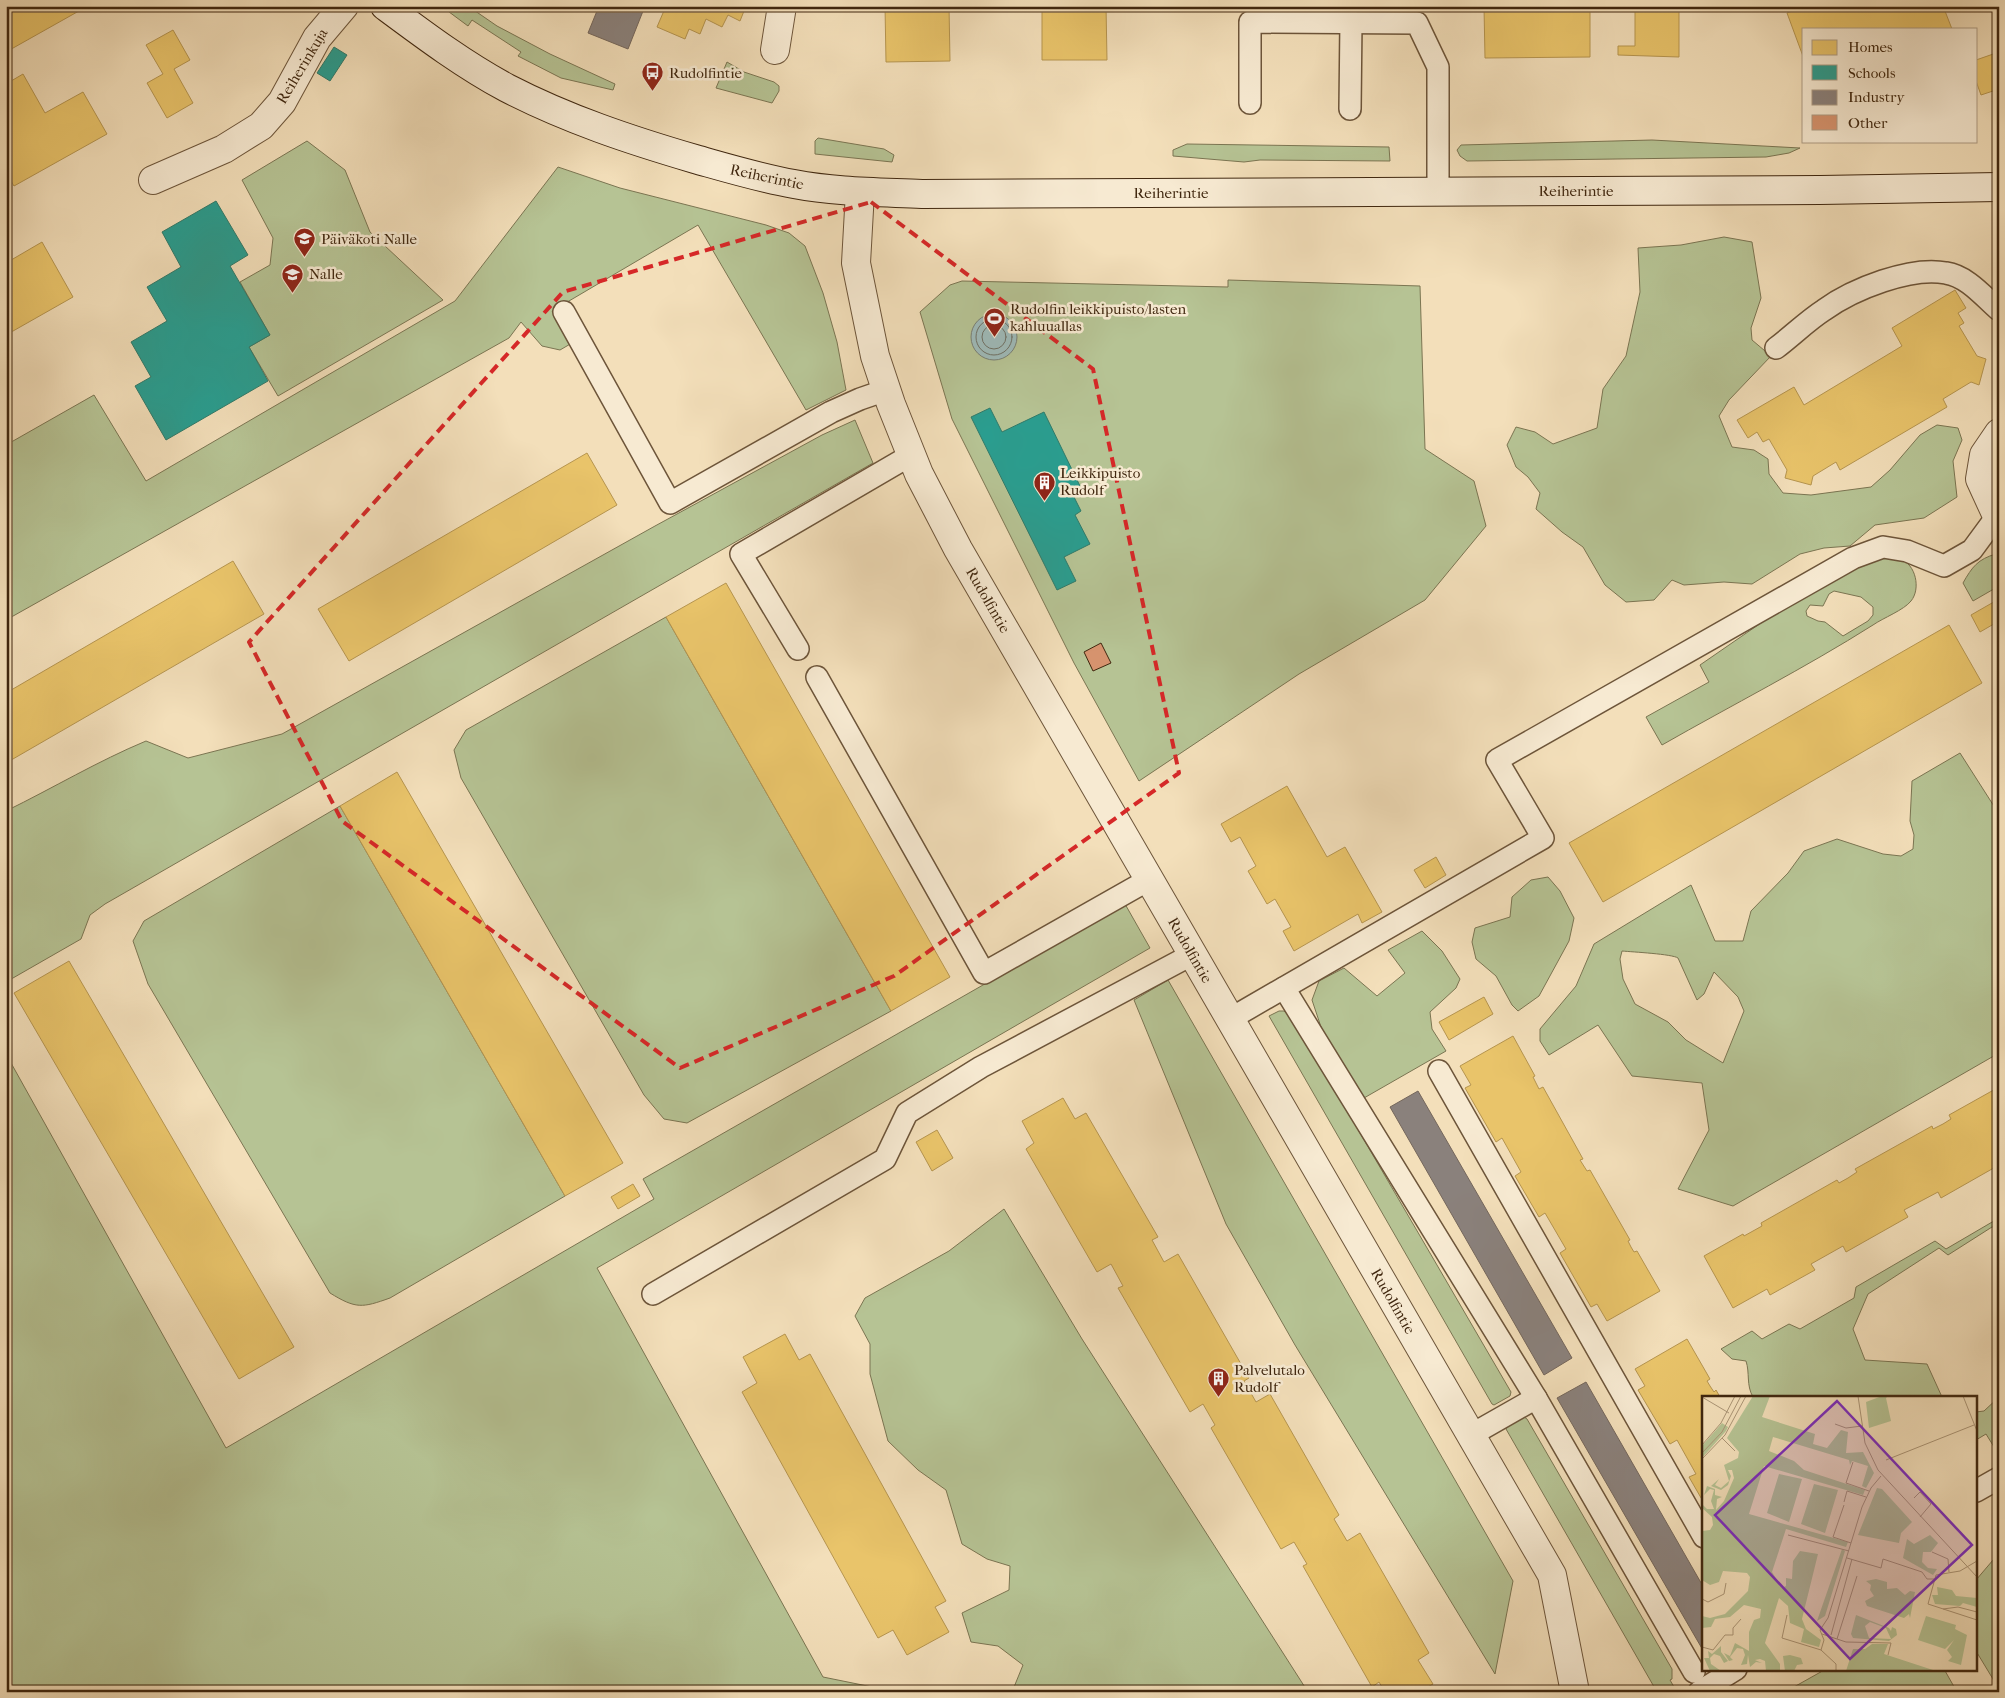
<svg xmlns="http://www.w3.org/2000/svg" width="2005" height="1698" viewBox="0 0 2005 1698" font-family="'IM FELL French Canon',serif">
<rect width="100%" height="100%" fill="#f3dfba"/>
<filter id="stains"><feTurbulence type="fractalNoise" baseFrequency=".004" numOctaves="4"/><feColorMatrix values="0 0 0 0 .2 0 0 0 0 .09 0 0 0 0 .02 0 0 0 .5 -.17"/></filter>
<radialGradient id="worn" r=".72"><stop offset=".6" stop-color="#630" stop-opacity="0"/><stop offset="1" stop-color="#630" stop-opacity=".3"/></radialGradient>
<g fill="#b6c394" stroke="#7b7552" fill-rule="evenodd">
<path d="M441,6H468L497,26L550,54L615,84L613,90L561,78L518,56L521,52L472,20L468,26Z"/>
<path d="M727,62L744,72L774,82L779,86V91L772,103L716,88Z"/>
<path d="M818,138L884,149L894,155L892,162L815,154V141Z"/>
<path d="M1652,140L1800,148L1789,153L1766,157L1467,161L1460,156L1457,150L1461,145Z"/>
<path d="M307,141L345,170L370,232L443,300L278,396L249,347L270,335L240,282L270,265L273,238L242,180Z"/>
<path d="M1187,144L1389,147L1390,161L1260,160L1244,162L1173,156V150Z"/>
<path d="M558,167L620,188L766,225L789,233L805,246L823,293L837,342L846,390L806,410L698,225L552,311L572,343L560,350L542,346L521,322L509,338L6,620V445L94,395L146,481L455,301Z"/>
<path d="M1724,237L1752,242L1761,298L1751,328L1752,340L1771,356L1729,400L1719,416L1732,447L1754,450L1768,459L1769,474L1783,493L1811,495L1871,487L1890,470L1920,435L1937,425L1958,428L1962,440L1953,461L1957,497L1924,518L1875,525L1850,546L1824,548L1800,554L1752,584L1724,582L1684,585L1672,580L1654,600L1626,602L1605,585L1583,547L1562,532L1536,509L1540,493L1528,477L1516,467L1507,445L1516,427L1535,432L1553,444L1597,428L1603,389L1626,356L1640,292L1638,248L1681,245Z"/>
<path d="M1228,280L1420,286L1425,449L1474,481L1486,526L1425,600L1299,674L1139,781L1074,663L952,419L920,312L950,285L962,281L1228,287Z"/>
<path d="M855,420L873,463L105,904L90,915L81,939L6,982V811C53,788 98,761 146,741L188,758L282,734L655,526L822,435Z"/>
<path d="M1996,554H1999V586L1973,601L1963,583C1972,567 1978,559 1996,554Z"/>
<path d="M1874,557C1882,557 1892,557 1900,559C1916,564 1921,589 1911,601C1904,610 1883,618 1873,625C1805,668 1732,705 1662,745L1646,717L1709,682L1700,665L1787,605ZM1834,591L1861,597L1873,607V615L1868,621L1843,636L1825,622L1818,621L1807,616L1806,611L1810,605L1823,606L1829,594Z"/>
<path d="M666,617L891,1011L687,1123L664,1119L644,1095L461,778L454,750L466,730Z"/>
<path d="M1960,753L1999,814V1053L1733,1206L1678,1189L1709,1130L1702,1083L1632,1076L1598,1025L1549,1055L1540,1041V1029L1576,986L1594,944L1691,885L1715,941H1743L1751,911L1788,873L1804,851L1837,839L1883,854L1901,856L1913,849L1914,835L1910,821L1912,781ZM1622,951C1633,952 1672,954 1678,958L1697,1000L1704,994L1714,972L1738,997L1744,1011L1723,1063L1686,1040L1668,1022L1635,1004L1623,979L1620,959Z"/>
<path d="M340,806L565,1196L390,1298C362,1308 356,1309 330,1293L148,984L133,941L144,921Z"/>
<path d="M1548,877L1560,891L1574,918L1569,941L1539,996L1518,1011L1512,1005L1496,976L1476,959L1472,942L1475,928L1510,917L1512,897L1531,880Z"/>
<path d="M1125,904L1150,948L597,1268L823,1677L897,1692H6V1054L226,1448L654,1199L643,1179Z"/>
<path d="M1422,931L1442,951L1460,979L1456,988L1430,1012L1432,1029L1446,1051L1364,1098L1349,1073L1325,1039L1312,1000L1319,981L1344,968L1377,996L1405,973L1388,950Z"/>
<path d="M1168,980L1513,1581L1495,1674L1295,1345L1226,1224L1134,1000Z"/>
<path d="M1279,1011H1284L1293,1018L1511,1392L1510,1396L1494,1405L1492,1404L1269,1016Z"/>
<path d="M1004,1209L1082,1339L1308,1692H1012L1023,1665L998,1646L971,1642L962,1613L1009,1590L1010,1566L987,1559L962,1544L946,1490L918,1470L888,1441L870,1374V1344L855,1316L865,1298L949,1251Z"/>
<path d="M1999,1218V1226L1992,1227L1948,1255L1939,1248L1868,1294L1853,1329L1865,1360L1927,1364L1942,1397H1753C1746,1385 1750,1373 1746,1361L1732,1359L1721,1349L1752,1331L1762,1339L1789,1324L1800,1329L1854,1298L1856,1287L1935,1241L1946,1249Z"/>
<path d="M1999,1397V1455L1986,1434L1976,1440V1412L1984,1411Z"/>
<path d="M1524,1417L1527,1419L1672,1669V1679L1670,1680L1674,1687L1666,1692H1657L1506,1429L1507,1426Z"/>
<path d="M1999,1553V1689L1976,1651V1580Z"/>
<path d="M1826,1669H1944L1957,1692H1785Z"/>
</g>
<circle fill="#9ebab9" stroke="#787f75" cx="994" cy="337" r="23"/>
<g fill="#e9c46a" stroke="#b6954f">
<path d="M6,6H86V7L6,52Z"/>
<path d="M666,6H746L740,21L728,15L722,27L706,19L700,34L689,29L685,39L657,27Z"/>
<path d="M885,6H949L950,61L886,62Z"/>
<path d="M1042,6H1106L1107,60H1042Z"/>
<path d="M1239,6H1350V8L1239,9Z"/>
<path d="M1487,6L1590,7V57L1485,58L1484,7Z"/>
<path d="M1635,6H1679V57L1618,55V46H1635Z"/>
<path d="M1805,6H1943L1952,29H1804V59L1787,13Z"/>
<path d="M1986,6H1999V8L1988,11Z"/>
<path d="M173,30L190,60L174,69L193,103L167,118L147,83L163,74L146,45Z"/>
<path d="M1999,52V89L1981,95L1976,81V60Z"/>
<path d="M23,74L45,113L83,92L107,134L14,186L6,173V84Z"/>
<path d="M42,242L73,297L6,335V263Z"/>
<path d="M1955,290L1966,308L1958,313L1964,323L1959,326L1977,356L1986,359L1979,385L1971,382L1943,399L1947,407L1840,470L1836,462L1813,476L1811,485L1785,478L1787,470L1769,439L1763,442L1757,432L1748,438L1737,420L1794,387L1804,405L1902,346L1892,328Z"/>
<path d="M587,453L617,505L349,661L318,609Z"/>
<path d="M233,561L264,614L6,763V693Z"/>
<path d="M726,583L950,977L891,1011L666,617Z"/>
<path d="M1999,599V621L1980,632L1971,615Z"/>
<path d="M1949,625L1982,683L1603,902L1569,843Z"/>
<path d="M397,772L623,1163L565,1196L340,806Z"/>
<path d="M1287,786L1327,857L1345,847L1382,912L1362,923L1358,914L1294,951L1283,931L1291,927L1275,899L1267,904L1248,871L1256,866L1240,837L1231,842L1221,824Z"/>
<path d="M1436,857L1446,875L1425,888L1414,870Z"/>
<path d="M69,961L294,1347L239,1379L14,993Z"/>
<path d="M1484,997L1493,1014L1449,1040L1439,1022Z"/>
<path d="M1513,1036L1535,1076L1533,1077L1539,1089L1543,1087L1583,1159L1580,1160L1587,1171L1590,1170L1630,1240L1628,1241L1631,1247L1634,1252L1637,1251L1660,1291L1607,1321L1597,1304L1591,1307L1560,1253L1566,1249L1545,1213L1539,1217L1515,1176L1521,1172L1502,1138L1496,1142L1465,1088L1471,1085L1460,1066Z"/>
<path d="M1999,1087V1165L1941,1198L1938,1192L1904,1210L1908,1217L1846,1252L1843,1246L1811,1264L1815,1270L1770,1295L1767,1289L1733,1308L1704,1256L1743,1234L1744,1236L1762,1226L1761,1223L1837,1180L1839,1183L1848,1178L1857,1172L1855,1169L1932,1126L1933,1129L1943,1124L1951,1119L1949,1115Z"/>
<path d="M1063,1098L1075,1119L1086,1113L1158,1237L1152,1240L1164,1262L1178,1254L1249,1378L1244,1381L1256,1402L1270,1394L1339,1515L1334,1519L1347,1541L1360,1533L1429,1653L1418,1660L1433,1684L1419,1692H1385L1379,1682L1372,1687L1303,1566L1307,1564L1294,1542L1281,1549L1211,1428L1215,1425L1203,1404L1190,1412L1118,1288L1123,1286L1111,1264L1097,1272L1026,1149L1034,1143L1022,1121Z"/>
<path d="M937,1130L953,1158L932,1171L916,1142Z"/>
<path d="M633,1184L640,1196L618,1209L611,1197Z"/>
<path d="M785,1334L799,1360L810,1354L946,1601L935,1607L949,1632L907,1655L893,1630L878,1638L742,1392L757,1383L743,1357Z"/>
<path d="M1687,1339L1710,1379L1707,1381L1710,1386L1714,1392L1716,1390L1720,1397H1704V1503L1689,1477L1696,1474L1677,1440L1670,1444L1638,1390L1645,1386L1635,1369Z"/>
</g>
<g fill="#2a9d8f" stroke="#317a69">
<path d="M334,47L347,55L330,81L317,73Z"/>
<path d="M216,201L248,255L230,266L270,335L249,347L268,381L166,440L135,386L151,377L131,342L167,321L147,287L181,267L162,232Z"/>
<path d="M990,408L1002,432L1044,412L1080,486L1071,491L1081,511L1075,515L1090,544L1064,557L1076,581L1057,590L971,417Z"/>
</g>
<g fill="#8a817c" stroke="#74665b">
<path d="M599,6H645L628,49L588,33Z"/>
<path d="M1418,1091L1572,1358L1544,1375L1390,1107Z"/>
<path d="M1586,1382L1704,1588V1652L1557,1398Z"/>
</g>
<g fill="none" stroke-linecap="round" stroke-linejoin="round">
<g stroke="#6f7064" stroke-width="1">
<circle cx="994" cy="337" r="18"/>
<circle cx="994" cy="337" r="12"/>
</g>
</g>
<path fill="#d6936e" stroke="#40270f" d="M1101,643L1111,663L1093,671L1084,652Z"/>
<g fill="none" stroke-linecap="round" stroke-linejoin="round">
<defs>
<g id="lane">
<path d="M1250,103V22L1417,23L1438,67V192"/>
<path d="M1350,109L1351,21"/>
<path d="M564,312L670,503L831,412L860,399L886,390"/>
<path d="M1776,348C1792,336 1807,321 1824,310C1853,289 1911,266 1946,273C1967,276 1984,297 1999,310"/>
<path d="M798,649L741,554L911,455"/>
<path d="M817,677L984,973L1150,879"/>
<path d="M1284,988L1536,1398L1694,1672"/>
<path d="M1230,1019L1543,838L1497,760L1853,558L1883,547L1907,551L1944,566L1972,550L1997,516L1999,518"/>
<path d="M1439,1071L1704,1537"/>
<path d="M653,1294L885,1159L907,1113L981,1067L1193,954"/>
<path d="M1471,1435L1536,1398"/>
<path d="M1976,1491L1999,1478"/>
<path d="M1699,1692L1736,1669"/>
</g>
<g id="street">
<path d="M775,50L782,6"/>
<path d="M153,180L224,149L261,126L282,102L317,38L344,6"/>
<path d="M860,192L856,263L875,356L891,404L919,474L958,549L1552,1575L1575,1692"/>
<path d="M1997,516L1980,479L1984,455L1999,433"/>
</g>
<path id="secondary" d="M385,6C424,35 464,65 507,88C567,119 630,140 695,159C727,168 760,178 794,184C835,192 879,192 922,194L1820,190L1999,187"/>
</defs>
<use href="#lane" stroke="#6d553a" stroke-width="24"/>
<use href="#street" stroke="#6d553a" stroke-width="30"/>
<use href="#secondary" stroke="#40270f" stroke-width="30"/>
<use href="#lane" stroke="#f7ead2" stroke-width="21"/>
<use href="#street" stroke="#f7ead2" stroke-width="28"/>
<use href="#secondary" stroke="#f7ead2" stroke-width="28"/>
</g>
<path fill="none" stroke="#d62828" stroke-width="4" stroke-dasharray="10 6" stroke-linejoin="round" d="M871,202L1093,369L1179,773L894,976L680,1068L342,821L249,642L563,292Z"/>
<defs>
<symbol id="bus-pin" viewBox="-11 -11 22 30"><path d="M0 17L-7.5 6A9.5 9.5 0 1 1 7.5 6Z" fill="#8f2418" stroke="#f7ead2"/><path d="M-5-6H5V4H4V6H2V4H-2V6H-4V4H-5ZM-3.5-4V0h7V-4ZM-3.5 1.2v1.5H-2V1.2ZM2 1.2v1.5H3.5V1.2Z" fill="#fff"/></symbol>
<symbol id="school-pin" viewBox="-11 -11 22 30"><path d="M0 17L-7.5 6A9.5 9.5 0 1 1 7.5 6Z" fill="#8f2418" stroke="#f7ead2"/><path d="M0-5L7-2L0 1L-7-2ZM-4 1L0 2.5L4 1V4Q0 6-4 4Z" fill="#fff"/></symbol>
<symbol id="stadium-pin" viewBox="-11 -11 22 30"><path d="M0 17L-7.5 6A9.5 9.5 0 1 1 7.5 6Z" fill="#8f2418" stroke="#f7ead2"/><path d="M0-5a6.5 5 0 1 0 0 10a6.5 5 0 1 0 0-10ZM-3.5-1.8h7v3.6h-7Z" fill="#fff"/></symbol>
<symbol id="building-pin" viewBox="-11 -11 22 30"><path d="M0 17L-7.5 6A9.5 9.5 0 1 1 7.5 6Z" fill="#8f2418" stroke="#f7ead2"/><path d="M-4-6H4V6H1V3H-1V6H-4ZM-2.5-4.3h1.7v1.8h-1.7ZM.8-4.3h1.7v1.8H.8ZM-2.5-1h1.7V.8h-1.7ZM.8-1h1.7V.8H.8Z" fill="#fff"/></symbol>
</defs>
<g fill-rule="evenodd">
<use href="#bus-pin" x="640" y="60" width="25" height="34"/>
<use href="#school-pin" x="292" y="226" width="25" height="34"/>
<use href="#school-pin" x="280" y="262" width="25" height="34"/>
<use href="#stadium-pin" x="982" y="306" width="25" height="34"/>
<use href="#building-pin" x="1032" y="470" width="25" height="34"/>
<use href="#building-pin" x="1206" y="1366" width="25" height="34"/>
</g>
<g text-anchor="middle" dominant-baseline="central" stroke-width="5" stroke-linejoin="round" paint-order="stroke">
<g font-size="15" fill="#40270f" stroke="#f7ead2">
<text transform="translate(302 66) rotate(-59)">Reiherinkuja</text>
<text transform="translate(767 177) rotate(12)">Reiherintie</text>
<text x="1576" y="191">Reiherintie</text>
<text x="1171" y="193">Reiherintie</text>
<text transform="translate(988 600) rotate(60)">Rudolfintie</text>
<text transform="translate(1190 950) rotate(60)">Rudolfintie</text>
<text transform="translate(1393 1301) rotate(60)">Rudolfintie</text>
</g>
<g font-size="15" fill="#40270f" stroke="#f7ead2" text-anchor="start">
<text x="669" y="73">Rudolfintie</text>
<text x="321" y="239">Päiväkoti Nalle</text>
<text x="309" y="274">Nalle</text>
<text x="1010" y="309">Rudolfin leikkipuisto/lasten<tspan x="1010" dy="17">kahluuallas</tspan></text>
<text x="1060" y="473">Leikkipuisto<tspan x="1060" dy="17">Rudolf</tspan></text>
<text x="1234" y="1370">Palvelutalo<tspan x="1234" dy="17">Rudolf</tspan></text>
</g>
</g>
<g transform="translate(1702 1396)">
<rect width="275" height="275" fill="#f3dfba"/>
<path d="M51,0H68L60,21L113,38L111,48L125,52L139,34L146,36L144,57L161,56L172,77L164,92L160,90L166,70L150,65L148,69L147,64L71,41L67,55L92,65L102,74L163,94L161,99L62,70L47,118L146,146L144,151L84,133L70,176L80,192L84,190V182L90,183L91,165L98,155L116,158L100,223L104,233L119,244L117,251L99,246L102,233L88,227L86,210L77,202L63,247L78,268V275H64L63,265L58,263L53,264L60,267L54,266L48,271L46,259L45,268L39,269L43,259L41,253L35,252L28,261L31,264L27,265L22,257L28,260L33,247L47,255V236L52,224L58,222L59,213L42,209L28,221L13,223L9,231L0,232V220L8,222L23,218L46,195L48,181L45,177L21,175L17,186L8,189L0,184V135L8,134L11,129L10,121L0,112V108L5,113H12L9,105L12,94L8,93L2,99L5,90L13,93V99L20,101L15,103L14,114L22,105L32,82L30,74H26L29,80L26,89L19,94L9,90L17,83L13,89L19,92L27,85L22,69L36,62L37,56L25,42ZM180,0H186L184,2L189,25L167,32L164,6ZM20,27L26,31L24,35L0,62V50ZM77,78L100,83L87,126L65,117ZM112,88L136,94L123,137L99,128ZM175,92L180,93L210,126L199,137L197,147L156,139ZM228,139L236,147L229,156H221L220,166L226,172L235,173L231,179L201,162L205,143L212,148ZM140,153L143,155L123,220L115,225ZM174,183L185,186V193L195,192L203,199L208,195L213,196L208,222L207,218L202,222L165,210L163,205L172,200L168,194L169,189L164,185ZM235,191L250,194L254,200L275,202V211L261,207L258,210L233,208L230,199H236ZM154,219L187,232L189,235L190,231L194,233L195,239L187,245L151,242L149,238ZM168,226L184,232L189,243L167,242L163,230ZM224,220L254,229L253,233L265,239L259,269L246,265L250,261L245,254L252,244L243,253L216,244ZM170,248H186L182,258L234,275H144L151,253H163ZM19,250V256L26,265L22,267L18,260L12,258L8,262L9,268L19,275H8L2,262H7L6,255L10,258ZM88,259L99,262L101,268L95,269L92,275H83L81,260Z" fill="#b6c394" fill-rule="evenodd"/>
<path fill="none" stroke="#ab9576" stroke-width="1" d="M156,0L163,47L176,74L275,181M261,0L275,35M0,1L27,17M133,28L144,32L160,30M20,42L33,55M0,49L19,27L33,0M0,57L20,36L39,0M0,63L23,39L44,0M184,64L272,29M151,66L144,87L167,95M212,102L218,96L229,108L218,121M142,106L145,95L164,101M142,109L131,141L149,147M86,139L147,155M230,156L246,163L247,176M145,162L179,172L181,163L220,176L225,183H232M275,165L258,175L234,179L226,208L275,224M0,203L6,206L22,198L24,187M241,213L256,211L275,216M85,219L80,242L119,254L134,268V275M120,238L144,246L189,247L186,259M129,239L150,163M135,243L155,180M0,251L11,254L23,239H31V232L39,223M119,254L122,244L118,234L126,222L160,111L169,92L179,80"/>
<path fill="#7b2cbf" fill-opacity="0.15" stroke="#7b2cbf" stroke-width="2.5" d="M135,5L270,149L148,263L13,119Z"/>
<rect width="275" height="275" fill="none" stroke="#40270f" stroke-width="2.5"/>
</g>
<rect width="2005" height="1698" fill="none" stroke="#f3dfba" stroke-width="25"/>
<rect x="8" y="8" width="1990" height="1683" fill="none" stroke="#40270f" stroke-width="2.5"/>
<rect x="12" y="12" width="1980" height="1673" fill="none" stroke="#40270f"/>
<rect x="1802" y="28" width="175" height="115" fill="#f7ead2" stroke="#ae9c84"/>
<rect x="1812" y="40" width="25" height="15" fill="#e9c46a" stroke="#ae9c84"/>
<text x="1848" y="52" font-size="15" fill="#40270f">Homes</text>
<rect x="1812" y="65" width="25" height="15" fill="#2a9d8f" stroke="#ae9c84"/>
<text x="1848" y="78" font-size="15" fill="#40270f">Schools</text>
<rect x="1812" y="90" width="25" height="15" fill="#8a817c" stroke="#ae9c84"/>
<text x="1848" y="102" font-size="15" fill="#40270f">Industry</text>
<rect x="1812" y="115" width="25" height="15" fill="#d6936e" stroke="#ae9c84"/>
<text x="1848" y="128" font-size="15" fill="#40270f">Other</text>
<rect width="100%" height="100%" filter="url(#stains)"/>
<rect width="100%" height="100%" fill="url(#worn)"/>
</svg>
